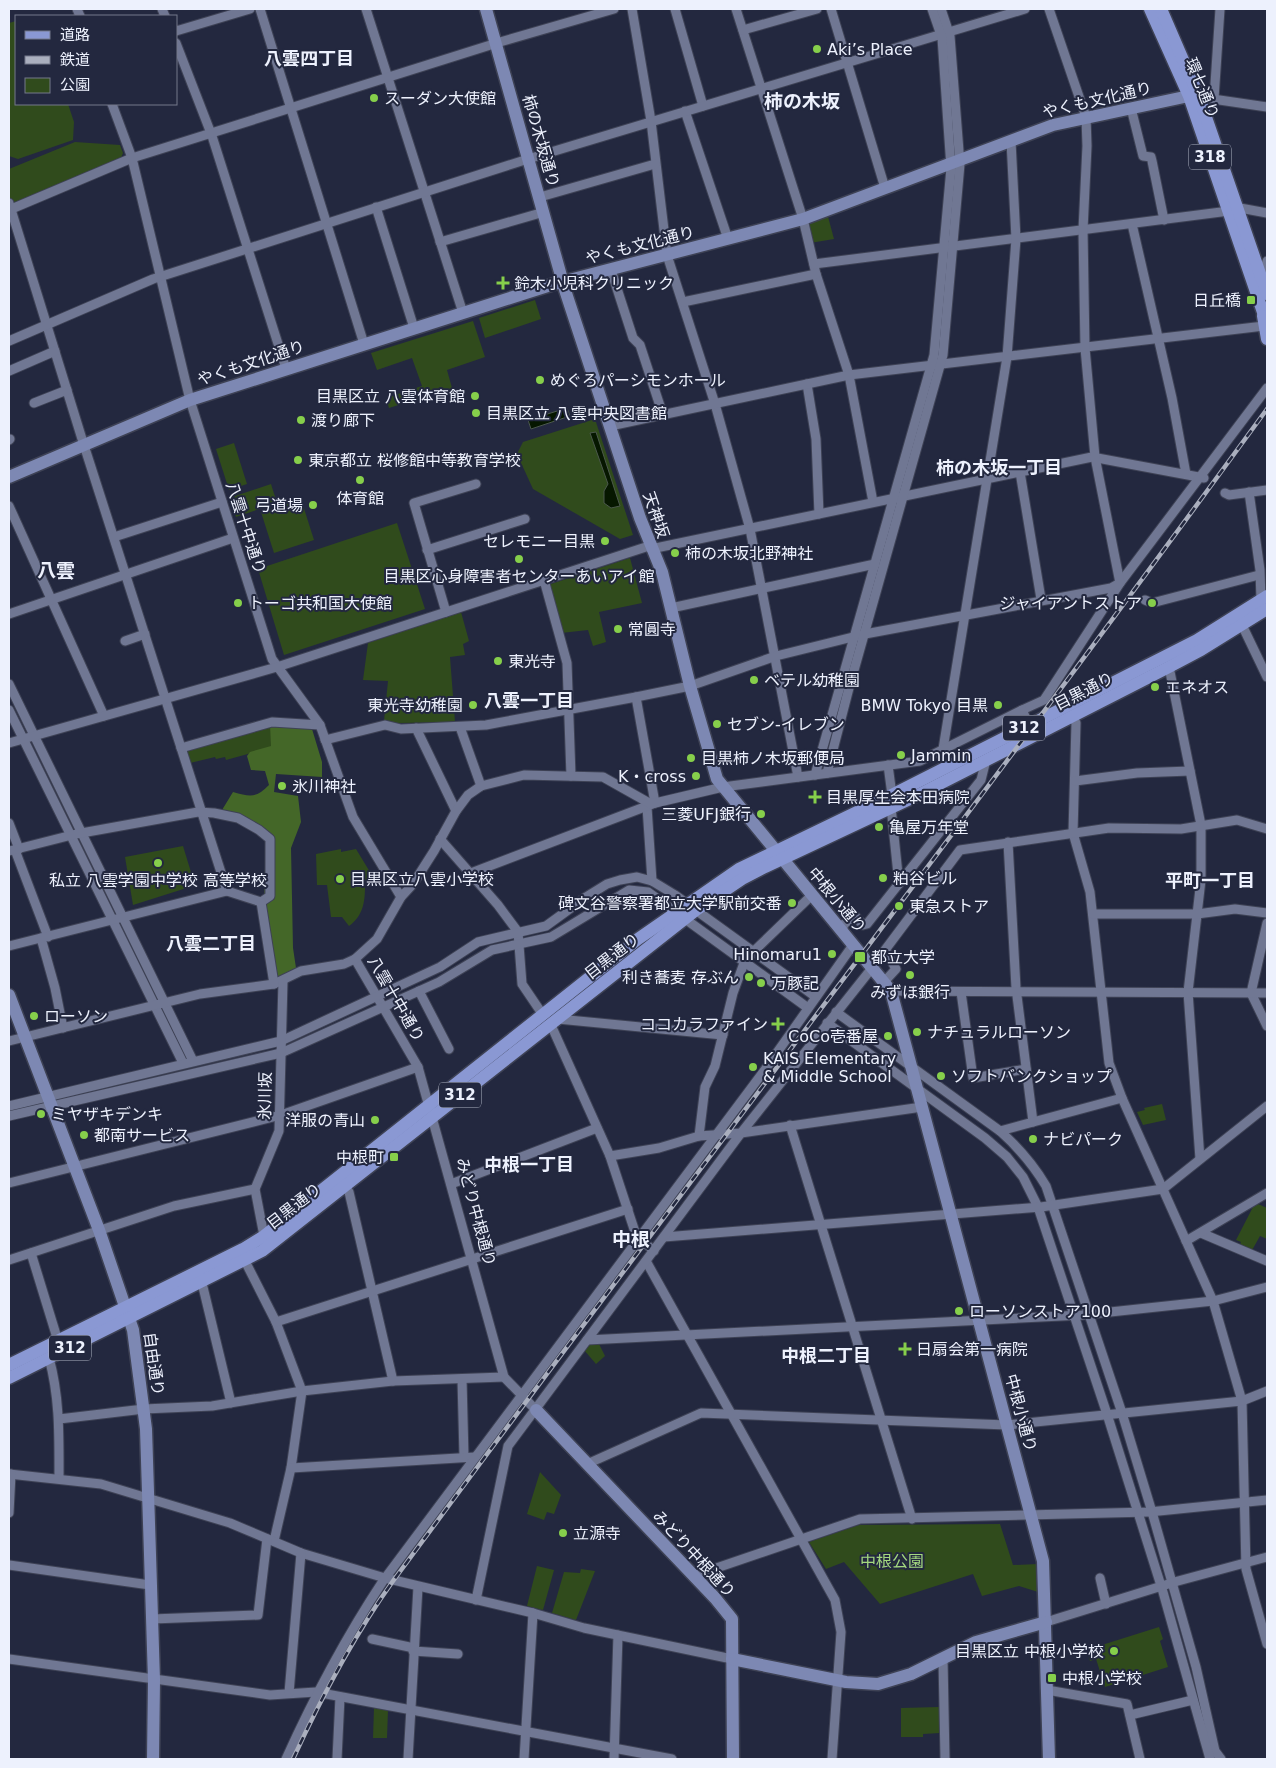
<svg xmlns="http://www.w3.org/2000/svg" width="1276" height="1768" viewBox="0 0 1276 1768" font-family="'DejaVu Sans','Noto Sans JP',sans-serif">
<rect width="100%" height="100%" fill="#23283f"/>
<g fill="#304b1c">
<path d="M16,21V104H68L74,122L73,140L18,159L9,156V23Z"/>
<path d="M75,142L120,145L123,153L121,158L16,203H9V169Z"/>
<path d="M827,213L834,239L810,243L805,221Z"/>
<path d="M535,300L541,319L485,338L479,318Z"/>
<path d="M473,321L485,357L447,370L452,388L389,408L386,398L422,386L412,358L377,370L371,353Z"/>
<path d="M595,419L633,535L620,539L533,489L517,454L523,442Z"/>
<path d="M234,443L247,484L229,490L216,449Z"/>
<path d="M271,484L277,503L236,517L229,498Z"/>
<path d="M301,499L314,540L274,553L261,512Z"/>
<path d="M397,523L425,609L284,655L258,569Z"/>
<path d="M630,558L642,603L599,612L606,642L593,646L588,630L561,633L548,585Z"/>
<path d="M461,612L469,641L463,644L465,655L450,657L455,722L398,723L384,721L388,681L363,680L368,643Z"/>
<path d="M275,725L273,747L226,760L225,757L216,759L215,757L190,763L186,749Z"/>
<path d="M183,846L194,882L193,886L133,905L125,857Z"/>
<path d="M341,849V852L356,849L373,877L365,884C365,901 364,915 349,926L342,917H331L327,885H317L316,854Z"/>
<path d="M1162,1104L1166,1120L1143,1125L1137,1112L1145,1110L1144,1108Z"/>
<path d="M1258,1204L1267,1208V1239L1260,1236L1251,1252L1239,1247L1241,1242L1236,1240L1253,1207Z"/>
<path d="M591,1342H598L605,1356L596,1364L584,1350Z"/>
<path d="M540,1472L561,1495L554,1514L547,1512L544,1520L527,1514Z"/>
<path d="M1000,1524L1013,1565L1038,1564V1592L1019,1586L982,1596L973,1574L880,1604L844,1562L826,1569L809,1542L859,1525Z"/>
<path d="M537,1566L554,1570L543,1610L527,1606Z"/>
<path d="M581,1569L595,1571L576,1620L552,1613L564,1572L580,1573Z"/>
<path d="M1159,1627L1163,1639L1160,1641L1168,1667L1105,1687L1096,1659L1090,1661L1086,1650Z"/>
<path d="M939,1707L940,1733L923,1734V1737H901V1708Z"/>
<path d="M374,1708L388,1710L387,1738H373Z"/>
</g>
<path fill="#446728" d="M270,724L312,729L322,762V777L276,774L274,792L298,796L301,822L291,848L293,948L296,968L276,979L264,904L266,829L222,810L233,792C251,797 256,798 269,785L265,771L251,770L247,756L250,752L271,746Z"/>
<g fill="#061700" stroke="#4b584c">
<path d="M567,408L570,416L531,429L528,420Z"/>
<path d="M596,432L620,506L611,508L604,503V491L608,484L590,433Z"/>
</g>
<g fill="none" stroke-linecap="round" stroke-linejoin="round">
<defs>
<g id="street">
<path d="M77,9L80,16"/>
<path d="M162,9L165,16"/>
<path d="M260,9L364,344"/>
<path d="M366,9L463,313"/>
<path d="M632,9L651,121L667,255L715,404L750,529L798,777"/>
<path d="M675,9L703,106"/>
<path d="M736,9L803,219L816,274L849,375L873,502"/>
<path d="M831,9L885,188"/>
<path d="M743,30L817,9"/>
<path d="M176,31L250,9"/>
<path d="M176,43L212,136L286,369"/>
<path d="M1199,97L1267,107"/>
<path d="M1214,99L1220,9"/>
<path d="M112,104L132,158L190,400L272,659L320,725L353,817L401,897"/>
<path d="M1131,108L1143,156L1151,157L1152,161L1164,220"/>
<path d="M685,111L728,239"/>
<path d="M540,197L655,164"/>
<path d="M9,203L82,439L227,891"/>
<path d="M376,207L414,328"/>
<path d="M1240,208L1267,213"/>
<path d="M9,210L132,158L500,42L614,9"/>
<path d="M1132,224L1172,398L1186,474"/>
<path d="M440,242L544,212"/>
<path d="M814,264L1229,211"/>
<path d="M611,270L633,338L640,345L663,415"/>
<path d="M1262,279L1267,261"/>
<path d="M683,302L816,274"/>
<path d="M9,341L153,279L528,159L1025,9"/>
<path d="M9,371L55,351"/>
<path d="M807,384L816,439L819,514"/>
<path d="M34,403L67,390"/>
<path d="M610,426L849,375L1264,326"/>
<path d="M9,440L10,439"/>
<path d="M1020,472L1041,599"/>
<path d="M1249,492L1260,570L1261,600"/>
<path d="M1225,493L1229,495L1267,490"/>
<path d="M9,506L104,716"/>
<path d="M114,537L222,502"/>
<path d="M651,549L1092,457L1204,478"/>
<path d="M427,550L525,519"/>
<path d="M544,580L567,663L571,776"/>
<path d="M1145,600L1152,603L1259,575"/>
<path d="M671,608L875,564"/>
<path d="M446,612L414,503L476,484"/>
<path d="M9,614L233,538"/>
<path d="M1242,625L1267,677"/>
<path d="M125,641L145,634"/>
<path d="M1169,667L1201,825V880L1188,992L1200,1159"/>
<path d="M9,684L193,1061"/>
<path d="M9,710L183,1063"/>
<path d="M1072,716L1076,723L1073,833L1090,892L1109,1063L1122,1098L1213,1301L1242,1401L1246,1569L1267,1644"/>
<path d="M1029,725L1022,710L1044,700L1120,583L1267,388"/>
<path d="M460,727L481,786"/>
<path d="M416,728L456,811"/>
<path d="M325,740L385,725L401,729L486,725L636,697L690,686L776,656L865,634L1111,588L1120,583L1095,457L1085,348L1083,230L1087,146L1086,117L1049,9"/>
<path d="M9,743L277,667L649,546"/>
<path d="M181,748L272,722L320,725"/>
<path d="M943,749L1007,357L1016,239L1011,141"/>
<path d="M888,765L892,795"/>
<path d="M827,773L849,688L943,355L960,164L950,36L941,9"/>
<path d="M815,775L934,355L951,168L942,38L932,9"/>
<path d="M1075,781L1137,773L1190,771"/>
<path d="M647,807L652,881"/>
<path d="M891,807L899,884"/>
<path d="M9,823L19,849"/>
<path d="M440,839L498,905L518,932L522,984L543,1015"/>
<path d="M1008,842L1016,988L1033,1122"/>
<path d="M15,850L48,937"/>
<path d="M9,851L76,834L198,812L214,813L238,818L259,830L270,839V896L261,902"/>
<path d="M471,873L655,803L636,697"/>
<path d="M1093,914H1197L1235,909L1267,913"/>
<path d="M1267,923L1251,993L1267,1026"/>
<path d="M842,931L844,924L855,916L863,925L867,924L981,780L986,760"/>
<path d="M41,938L55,988L63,1028"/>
<path d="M9,946L227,891L261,902L274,984"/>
<path d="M355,959L418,1067L504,1377L536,1410"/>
<path d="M884,982L896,969L885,950L960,850L1109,828L1181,829L1237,820L1267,829"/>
<path d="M419,991L449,1049"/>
<path d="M891,991L1267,993"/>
<path d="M961,992L973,1078L1026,1069"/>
<path d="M836,1012L1000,1131C1019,1148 1033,1164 1046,1186L1122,1413L1152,1512L1196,1667L1215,1751L1221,1759"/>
<path d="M558,1019L723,1035"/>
<path d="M827,1023L985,1138L1007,1157L1023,1177L1038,1207L1107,1414L1163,1592L1210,1759"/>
<path d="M551,1025L610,1156L636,1235L654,1251"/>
<path d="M9,1041L200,994L274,984L301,971L344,964L355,959L377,939L401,897L413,884L434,851L456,811L468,795L481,786L524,775L603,777L651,804L723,787L920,761L1022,710"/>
<path d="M9,1106L281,1041L440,967L478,942L546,926L586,897L607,884L620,880L637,877L652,881L675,895L816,997"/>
<path d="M9,1116L281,1053L439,982L492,950L551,937L629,890L648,892L808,1008"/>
<path d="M790,1125L912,1519"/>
<path d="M1000,1131L1122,1098"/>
<path d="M699,1136L705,1087L715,1066L733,993L744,963L752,953L812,895"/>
<path d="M610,1156L659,1148L699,1136L741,1133L922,1107"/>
<path d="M9,1183L281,1115L418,1067"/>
<path d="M451,1184L597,1128"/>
<path d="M345,1187L349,1192L393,1381"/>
<path d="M1201,1233L1267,1261"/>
<path d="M264,1236L255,1189L279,1131L283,981"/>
<path d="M664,1237L1041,1207L1163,1189L1267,1106"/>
<path d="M1186,1241L1267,1193"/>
<path d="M31,1253L58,1341"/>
<path d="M9,1260L174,1206L255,1189"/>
<path d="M245,1261L276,1322L302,1391L291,1468L274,1541"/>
<path d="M646,1261L835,1600L841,1632L832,1759"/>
<path d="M202,1283L231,1403"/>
<path d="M276,1322L628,1209"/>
<path d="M587,1340L1082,1315L1213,1301L1267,1287"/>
<path d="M49,1358C60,1398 59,1437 59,1478"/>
<path d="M462,1379L464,1457"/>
<path d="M59,1419L144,1409L212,1406L302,1391L393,1381L504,1377"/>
<path d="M587,1464L701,1413L1007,1425L1242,1401L1267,1391"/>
<path d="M291,1468L475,1457"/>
<path d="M9,1474L101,1484L230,1523L301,1553L385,1578L533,1613L584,1628L732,1659"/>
<path d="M9,1513L11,1474"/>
<path d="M9,1565L150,1585"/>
<path d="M693,1576L860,1519L1149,1512L1267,1500"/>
<path d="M1100,1578L1106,1604"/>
<path d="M476,1600L508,1446L741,1133L872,968"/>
<path d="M152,1619L258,1615L267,1539"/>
<path d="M1046,1622L1178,1581L1267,1557"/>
<path d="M372,1639L414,1648"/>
<path d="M413,1651L458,1654"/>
<path d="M9,1659L270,1695L316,1692L672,1759"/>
<path d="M943,1659L945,1759"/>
<path d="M1047,1690L1127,1704L1140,1759"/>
<path d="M289,1693L301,1553"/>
<path d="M1130,1715L1193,1700"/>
<path d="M286,1759C315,1695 344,1640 383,1581L764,1071L853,945"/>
<path d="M337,1759L340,1697"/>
<path d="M408,1759L418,1587"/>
<path d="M524,1759L533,1613"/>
<path d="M614,1759L618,1635"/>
</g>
<g id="secondary">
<path d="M486,9L565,290L640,518L662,572L690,686L717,779L891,991L1043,1561L1049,1759"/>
<path d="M9,477L190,400L554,284L803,219L1053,125L1189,96L1199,97"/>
<path d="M9,995L99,1230L133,1330L146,1429L154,1680L153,1759"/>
<path d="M536,1410L715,1598L732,1619L733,1759"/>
<path d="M732,1659L846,1682L878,1684L911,1674L976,1642L1046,1622"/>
</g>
<g id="primary">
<path d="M1150,9L1189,96L1267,324"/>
<path d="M1161,9L1199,97L1267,294"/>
<path d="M1263,316L1267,339"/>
<path d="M9,1365L243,1249L264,1236L638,939L739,869L880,801L1197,640L1267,596"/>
<path d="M9,1378L262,1251L696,910L742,879L765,867L916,796L1169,667L1201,650L1267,609"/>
</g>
</defs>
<use href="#street" stroke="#3e4255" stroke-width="11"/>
<use href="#secondary" stroke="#3e4255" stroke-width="15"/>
<use href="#primary" stroke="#3e4255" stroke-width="15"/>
<use href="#street" stroke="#707793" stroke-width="9"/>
<use href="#secondary" stroke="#7d88b3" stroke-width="12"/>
<use href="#primary" stroke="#8a98d3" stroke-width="12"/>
<defs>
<path id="rail" d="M293,1759C322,1696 353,1637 393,1581C682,1189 980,803 1267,409"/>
</defs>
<use href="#rail" stroke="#aaafbe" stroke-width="4.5"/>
<use href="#rail" stroke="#23283f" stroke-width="2.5" stroke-dasharray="8" stroke-linecap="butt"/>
</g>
<g fill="#86cf4b" stroke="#23283f" stroke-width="2">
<circle cx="817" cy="49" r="5"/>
<circle cx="374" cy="98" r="5"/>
<path d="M500.5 275.5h5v5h5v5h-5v5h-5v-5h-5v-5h5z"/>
<rect x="1246" y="295" width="10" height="10" rx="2.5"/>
<circle cx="540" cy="380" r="5"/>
<circle cx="475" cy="396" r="5"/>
<circle cx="476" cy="413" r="5"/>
<circle cx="301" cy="420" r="5"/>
<circle cx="298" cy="460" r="5"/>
<circle cx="360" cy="480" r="5"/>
<circle cx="313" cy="505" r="5"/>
<circle cx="605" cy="541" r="5"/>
<circle cx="675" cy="553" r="5"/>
<circle cx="519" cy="559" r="5"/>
<circle cx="238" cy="603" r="5"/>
<circle cx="1152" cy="603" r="5"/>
<circle cx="618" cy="629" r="5"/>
<circle cx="498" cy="661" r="5"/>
<circle cx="754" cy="680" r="5"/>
<circle cx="1155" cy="687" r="5"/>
<circle cx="473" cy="705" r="5"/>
<circle cx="998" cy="705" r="5"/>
<circle cx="717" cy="724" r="5"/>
<circle cx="901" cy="755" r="5"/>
<circle cx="691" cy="758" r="5"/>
<circle cx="696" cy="776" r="5"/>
<circle cx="282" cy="786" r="5"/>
<path d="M812.5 789.5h5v5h5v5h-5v5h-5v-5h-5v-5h5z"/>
<circle cx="761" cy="814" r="5"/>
<circle cx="879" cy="827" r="5"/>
<circle cx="158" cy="863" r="5"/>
<circle cx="883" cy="878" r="5"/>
<circle cx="340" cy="879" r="5"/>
<circle cx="792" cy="903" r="5"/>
<circle cx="899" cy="906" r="5"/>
<circle cx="832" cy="954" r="5"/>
<rect x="854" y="951" width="12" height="12" rx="2.5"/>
<circle cx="910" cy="975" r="5"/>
<circle cx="749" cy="977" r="5"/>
<circle cx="761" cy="983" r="5"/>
<circle cx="34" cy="1016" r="5"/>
<path d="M775.5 1016.5h5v5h5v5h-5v5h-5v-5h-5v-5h5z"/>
<circle cx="917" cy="1032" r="5"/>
<circle cx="888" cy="1036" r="5"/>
<circle cx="753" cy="1067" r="5"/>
<circle cx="941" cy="1076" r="5"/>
<circle cx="41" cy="1114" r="5"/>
<circle cx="375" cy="1120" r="5"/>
<circle cx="84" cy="1135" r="5"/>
<circle cx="1033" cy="1139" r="5"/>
<rect x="389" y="1152" width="10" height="10" rx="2.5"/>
<circle cx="959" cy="1311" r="5"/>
<path d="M902.5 1341.5h5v5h5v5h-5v5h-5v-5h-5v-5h5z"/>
<circle cx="563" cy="1533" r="5"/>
<circle cx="1114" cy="1651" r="5"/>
<rect x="1047" y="1673" width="10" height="10" rx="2.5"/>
</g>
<g text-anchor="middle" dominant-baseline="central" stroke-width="4" stroke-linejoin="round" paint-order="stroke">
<g fill="#23283f" stroke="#b0b5c4" stroke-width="1">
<rect x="1189" y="144.5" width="42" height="25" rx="4"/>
<rect x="1003" y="715.5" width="42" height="25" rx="4"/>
<rect x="439" y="1082.5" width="42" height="25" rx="4"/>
<rect x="49" y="1335.5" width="42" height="25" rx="4"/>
</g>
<g font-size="15" font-weight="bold" fill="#edf1fd">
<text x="1210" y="157">318</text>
<text x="1024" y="728">312</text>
<text x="460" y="1095">312</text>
<text x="70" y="1348">312</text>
</g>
<g font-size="16" fill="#edf1fd" stroke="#23283f" text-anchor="start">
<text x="827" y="49">Aki’s Place</text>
<text x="384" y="98">スーダン大使館</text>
<text x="514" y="283">鈴木小児科クリニック</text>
<text x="1241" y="300" text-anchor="end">日丘橋</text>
<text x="550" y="380">めぐろパーシモンホール</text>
<text x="465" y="396" text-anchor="end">目黒区立 八雲体育館</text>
<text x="486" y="413">目黒区立 八雲中央図書館</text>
<text x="311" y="420">渡り廊下</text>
<text x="308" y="460">東京都立 桜修館中等教育学校</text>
<text x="360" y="498" text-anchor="middle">体育館</text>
<text x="303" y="505" text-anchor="end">弓道場</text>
<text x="595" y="541" text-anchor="end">セレモニー目黒</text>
<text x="685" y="553">柿の木坂北野神社</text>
<text x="519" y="576" text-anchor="middle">目黒区心身障害者センターあいアイ館</text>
<text x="248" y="603">トーゴ共和国大使館</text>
<text x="1142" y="603" text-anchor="end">ジャイアントストア</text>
<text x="628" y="629">常圓寺</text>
<text x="508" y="661">東光寺</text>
<text x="764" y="680">ベテル幼稚園</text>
<text x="1165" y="687">エネオス</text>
<text x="463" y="705" text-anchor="end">東光寺幼稚園</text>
<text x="988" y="705" text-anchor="end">BMW Tokyo 目黒</text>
<text x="727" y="724">セブン-イレブン</text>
<text x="911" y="755">Jammin</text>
<text x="701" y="758">目黒柿ノ木坂郵便局</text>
<text x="686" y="776" text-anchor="end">K・cross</text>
<text x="292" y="786">氷川神社</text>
<text x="826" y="797">目黒厚生会本田病院</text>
<text x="751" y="814" text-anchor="end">三菱UFJ銀行</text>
<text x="889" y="827">亀屋万年堂</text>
<text x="893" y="878">粕谷ビル</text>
<text x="350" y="879">目黒区立八雲小学校</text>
<text x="158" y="880" text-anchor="middle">私立 八雲学園中学校 高等学校</text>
<text x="782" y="903" text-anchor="end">碑文谷警察署都立大学駅前交番</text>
<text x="909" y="906">東急ストア</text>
<text x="822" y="954" text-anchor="end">Hinomaru1</text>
<text x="871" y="957">都立大学</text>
<text x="739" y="977" text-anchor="end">利き蕎麦 存ぶん</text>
<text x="771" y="983">万豚記</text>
<text x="910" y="992" text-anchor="middle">みずほ銀行</text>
<text x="44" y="1016">ローソン</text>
<text x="768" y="1024" text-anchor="end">ココカラファイン</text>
<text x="927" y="1032">ナチュラルローソン</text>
<text x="878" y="1036" text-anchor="end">CoCo壱番屋</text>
<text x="763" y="1058">KAIS Elementary<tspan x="763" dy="18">&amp; Middle School</tspan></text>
<text x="951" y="1076">ソフトバンクショップ</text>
<text x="51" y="1114">ミヤザキデンキ</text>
<text x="365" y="1120" text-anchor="end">洋服の青山</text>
<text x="94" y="1135">都南サービス</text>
<text x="1043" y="1139">ナビパーク</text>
<text x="384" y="1157" text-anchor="end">中根町</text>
<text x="969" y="1311">ローソンストア100</text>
<text x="916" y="1349">日扇会第一病院</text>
<text x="573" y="1533">立源寺</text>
<text x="1104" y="1651" text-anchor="end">目黒区立 中根小学校</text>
<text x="1062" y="1678">中根小学校</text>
</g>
<g font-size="16" fill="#edf1fd" stroke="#23283f">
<text transform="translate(1202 88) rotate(68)">環七通り</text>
<text transform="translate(1097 100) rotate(-13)">やくも文化通り</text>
<text transform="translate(541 141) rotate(74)">柿の木坂通り</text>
<text transform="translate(640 245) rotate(-14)">やくも文化通り</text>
<text transform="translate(251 363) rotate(-18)">やくも文化通り</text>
<text transform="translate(656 515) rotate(71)">天神坂</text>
<text transform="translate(246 528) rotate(72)">八雲十中通り</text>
<text transform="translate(1084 691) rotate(-27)">目黒通り</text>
<text transform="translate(837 900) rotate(50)">中根小通り</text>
<text transform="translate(612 956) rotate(-38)">目黒通り</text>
<text transform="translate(396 999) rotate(60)">八雲十中通り</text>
<text transform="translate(265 1096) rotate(-89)">氷川坂</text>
<text transform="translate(294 1206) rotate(-38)">目黒通り</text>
<text transform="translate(476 1212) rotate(75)">みどり中根通り</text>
<text transform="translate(154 1364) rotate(82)">自由通り</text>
<text transform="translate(1021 1413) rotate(75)">中根小通り</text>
<text transform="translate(694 1554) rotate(47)">みどり中根通り</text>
</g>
<g font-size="16" fill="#a3d87f" stroke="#23283f">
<text x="892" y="1561">中根公園</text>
</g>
<g font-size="18" font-weight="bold" fill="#edf1fd" stroke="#23283f">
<text x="309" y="58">八雲四丁目</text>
<text x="999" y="467">柿の木坂一丁目</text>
<text x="529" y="700">八雲一丁目</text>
<text x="1210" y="880">平町一丁目</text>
<text x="211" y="943">八雲二丁目</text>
<text x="529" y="1164">中根一丁目</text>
<text x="826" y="1355">中根二丁目</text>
</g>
<g font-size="19" font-weight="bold" fill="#edf1fd" stroke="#23283f">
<text x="802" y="101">柿の木坂</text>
<text x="56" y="570">八雲</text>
<text x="631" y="1239">中根</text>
</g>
</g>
<rect width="1276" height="1768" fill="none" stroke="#edf1fd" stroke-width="20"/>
<rect x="15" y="15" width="162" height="90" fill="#23283f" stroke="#74788b"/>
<rect x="25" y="31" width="25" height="8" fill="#8a98d3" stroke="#74788b"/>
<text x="60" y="40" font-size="15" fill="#edf1fd">道路</text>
<rect x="25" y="56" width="25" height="8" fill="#aaafbe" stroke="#74788b"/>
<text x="60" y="65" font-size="15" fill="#edf1fd">鉄道</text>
<rect x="25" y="78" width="25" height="15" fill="#304b1c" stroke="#74788b"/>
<text x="60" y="90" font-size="15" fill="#edf1fd">公園</text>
</svg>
